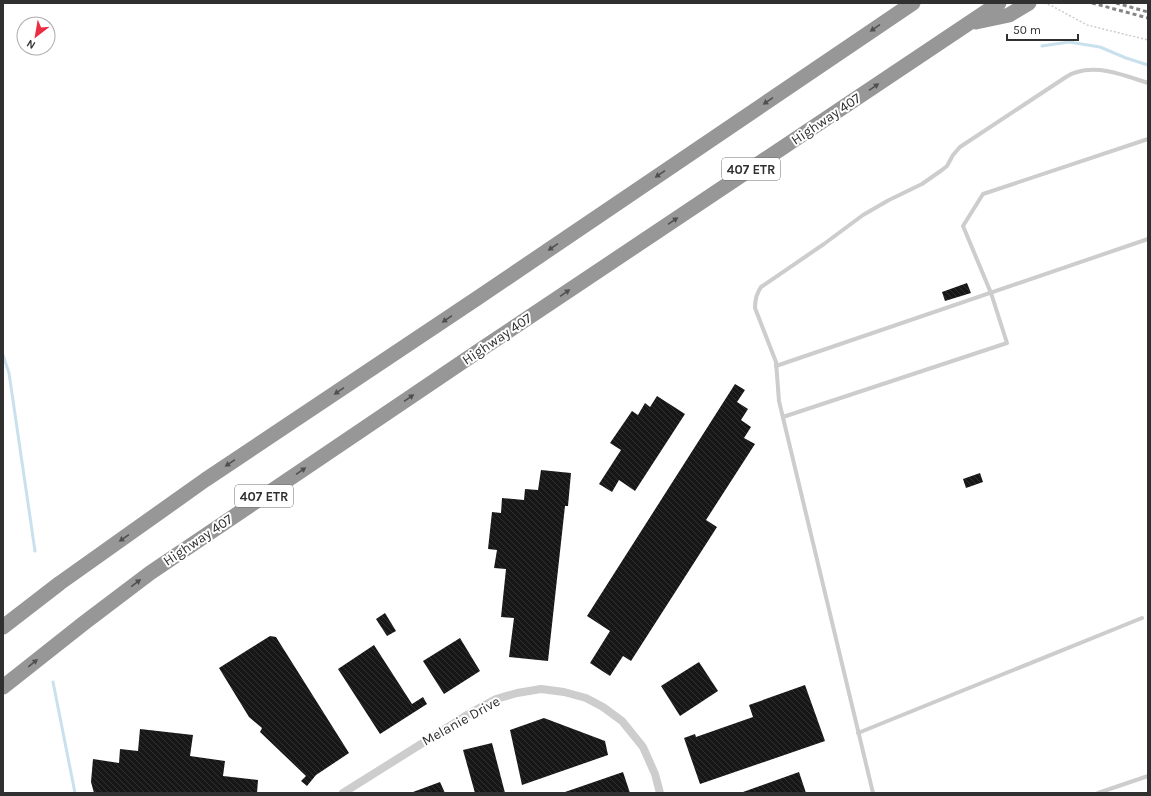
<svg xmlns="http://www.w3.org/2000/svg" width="1151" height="796" viewBox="0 0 1151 796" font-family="Karla,sans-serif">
<defs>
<pattern id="building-back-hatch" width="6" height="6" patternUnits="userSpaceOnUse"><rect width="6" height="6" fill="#171717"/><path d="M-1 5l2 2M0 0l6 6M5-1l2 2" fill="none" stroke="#303030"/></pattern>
</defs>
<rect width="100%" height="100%" fill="#fff"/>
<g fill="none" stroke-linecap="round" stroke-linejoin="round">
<g stroke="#c9e1ed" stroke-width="3">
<path d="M1042,46L1069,42L1100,47L1126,58L1148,65"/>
<path d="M3,355L9,373L35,551"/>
<path d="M53,682L75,793"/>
</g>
</g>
<g fill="url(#building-back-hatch)">
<path d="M967,283L971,293L945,301L942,292Z"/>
<path d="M735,384L745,390L737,402L748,409L741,420L751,427L744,438L755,444L706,520L717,527L631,661L623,656L610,676L590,663L610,631L587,616Z"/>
<path d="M657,396L685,414L635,491L619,480L612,492L599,484L621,450L610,443L632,411L638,415L645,403L650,407Z"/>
<path d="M541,470L571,473L568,506H565L548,661L509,657L514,618L501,617L506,569L494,568L497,550L488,549L492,512L501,513L502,498L524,500L525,489L538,490Z"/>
<path d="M980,473L983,482L966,488L963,479Z"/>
<path d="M385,613L396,631L387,636L376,619Z"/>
<path d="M270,636L276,637L349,753L316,775L307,786L301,781L306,776L260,732L262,728L249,717L219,668Z"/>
<path d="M460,638L480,671L444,694L423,661Z"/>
<path d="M374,645L412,704L423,697L427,704L380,734L338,669Z"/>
<path d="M699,662L718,691L680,716L661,686Z"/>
<path d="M805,685L825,741L700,784L684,738L695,734L696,737L753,717L749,705Z"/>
<path d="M544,718L605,741L608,755L522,785L510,730Z"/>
<path d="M140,729L193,735L190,756L225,761L223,776L258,780L257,793H94L91,782L93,759L119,763L120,749L138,751Z"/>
<path d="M492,743L505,793H475L463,750Z"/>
<path d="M623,772L630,793H565V792Z"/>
<path d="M799,772L806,793H743V792Z"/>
<path d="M440,782L445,793H413V792Z"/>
</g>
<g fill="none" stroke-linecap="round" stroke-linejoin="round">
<path stroke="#cdcdcd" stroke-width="1.5" stroke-dasharray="2 2" stroke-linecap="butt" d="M1044,3L1052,6L1087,25L1148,40"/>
<g stroke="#cdcdcd" stroke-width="4">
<path d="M776,366L1148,239"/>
<path d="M783,417L1007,343L991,293L963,226L983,194L1148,139"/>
<path d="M858,733L1142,618"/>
<path d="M873,793L779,401L776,362L755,308C755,300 756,294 761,287L824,244L863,215L889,200L922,184L942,170L947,166L953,155L960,147L1066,77C1069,75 1073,73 1077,72C1100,65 1126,76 1148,83"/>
<path d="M1098,793L1148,776"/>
</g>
<path stroke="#cdcdcd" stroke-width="8" d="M343,793L472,712L496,699L517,693L541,689L564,692L586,698L603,707L622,721L643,747L655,774L660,793"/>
<g stroke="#979797" stroke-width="15">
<path d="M976,22L1009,15L1029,3"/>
<path d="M3,627L60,583L205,480L479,297L913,3"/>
<path d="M3,687L84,623L150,573L483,348L999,3"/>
</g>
<g stroke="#858585" stroke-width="3" stroke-dasharray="4 3" stroke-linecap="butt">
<path d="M1092,3L1148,18"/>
<path d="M1116,3L1148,12"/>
</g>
</g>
<defs><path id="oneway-solid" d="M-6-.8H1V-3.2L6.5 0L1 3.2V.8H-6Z"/></defs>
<g fill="#4f4f4f">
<use href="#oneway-solid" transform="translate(875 28) rotate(146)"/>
<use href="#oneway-solid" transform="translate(874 87) rotate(-34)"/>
<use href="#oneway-solid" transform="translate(768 101) rotate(146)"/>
<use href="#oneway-solid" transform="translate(660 174) rotate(146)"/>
<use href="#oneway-solid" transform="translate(673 221) rotate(-34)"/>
<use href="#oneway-solid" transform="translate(553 247) rotate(146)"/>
<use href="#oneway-solid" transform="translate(565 293) rotate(-34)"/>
<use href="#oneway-solid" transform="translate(447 319) rotate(146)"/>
<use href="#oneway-solid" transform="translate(339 391) rotate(146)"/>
<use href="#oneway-solid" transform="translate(409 398) rotate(-34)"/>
<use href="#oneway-solid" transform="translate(230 463) rotate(146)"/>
<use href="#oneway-solid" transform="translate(301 471) rotate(-34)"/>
<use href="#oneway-solid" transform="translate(124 538) rotate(145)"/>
<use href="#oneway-solid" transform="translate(136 583) rotate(-37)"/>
<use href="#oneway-solid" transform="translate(33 663) rotate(-39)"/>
</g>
<g text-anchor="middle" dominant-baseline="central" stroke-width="4" stroke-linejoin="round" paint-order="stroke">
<g fill="#fff" stroke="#6e6e6e" stroke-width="1">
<rect x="722" y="158" width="58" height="22" rx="3"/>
<rect x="235" y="485" width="58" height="22" rx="3"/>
</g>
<g font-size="13" font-weight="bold" fill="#303030">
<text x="751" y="169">407 ETR</text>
<text x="264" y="496">407 ETR</text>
</g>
<g font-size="14" fill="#303030" stroke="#fff">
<text transform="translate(826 119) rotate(-34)">Highway 407</text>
<text transform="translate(497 339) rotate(-34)">Highway 407</text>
<text transform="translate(198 540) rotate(-34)">Highway 407</text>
<text transform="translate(461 721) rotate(-29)">Melanie Drive</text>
</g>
</g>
<rect width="1151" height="796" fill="none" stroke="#303030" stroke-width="8"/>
<g transform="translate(36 36) rotate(211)"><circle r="19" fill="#ffffff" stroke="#acacac"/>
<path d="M0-3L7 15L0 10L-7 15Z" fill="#eb2d44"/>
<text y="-6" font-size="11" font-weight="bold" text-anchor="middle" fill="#303030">N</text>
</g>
<path d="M1007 34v6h71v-6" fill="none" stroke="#303030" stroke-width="2"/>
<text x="1013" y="34" font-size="12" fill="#303030" stroke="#ffffff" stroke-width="3" paint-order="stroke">50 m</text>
</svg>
